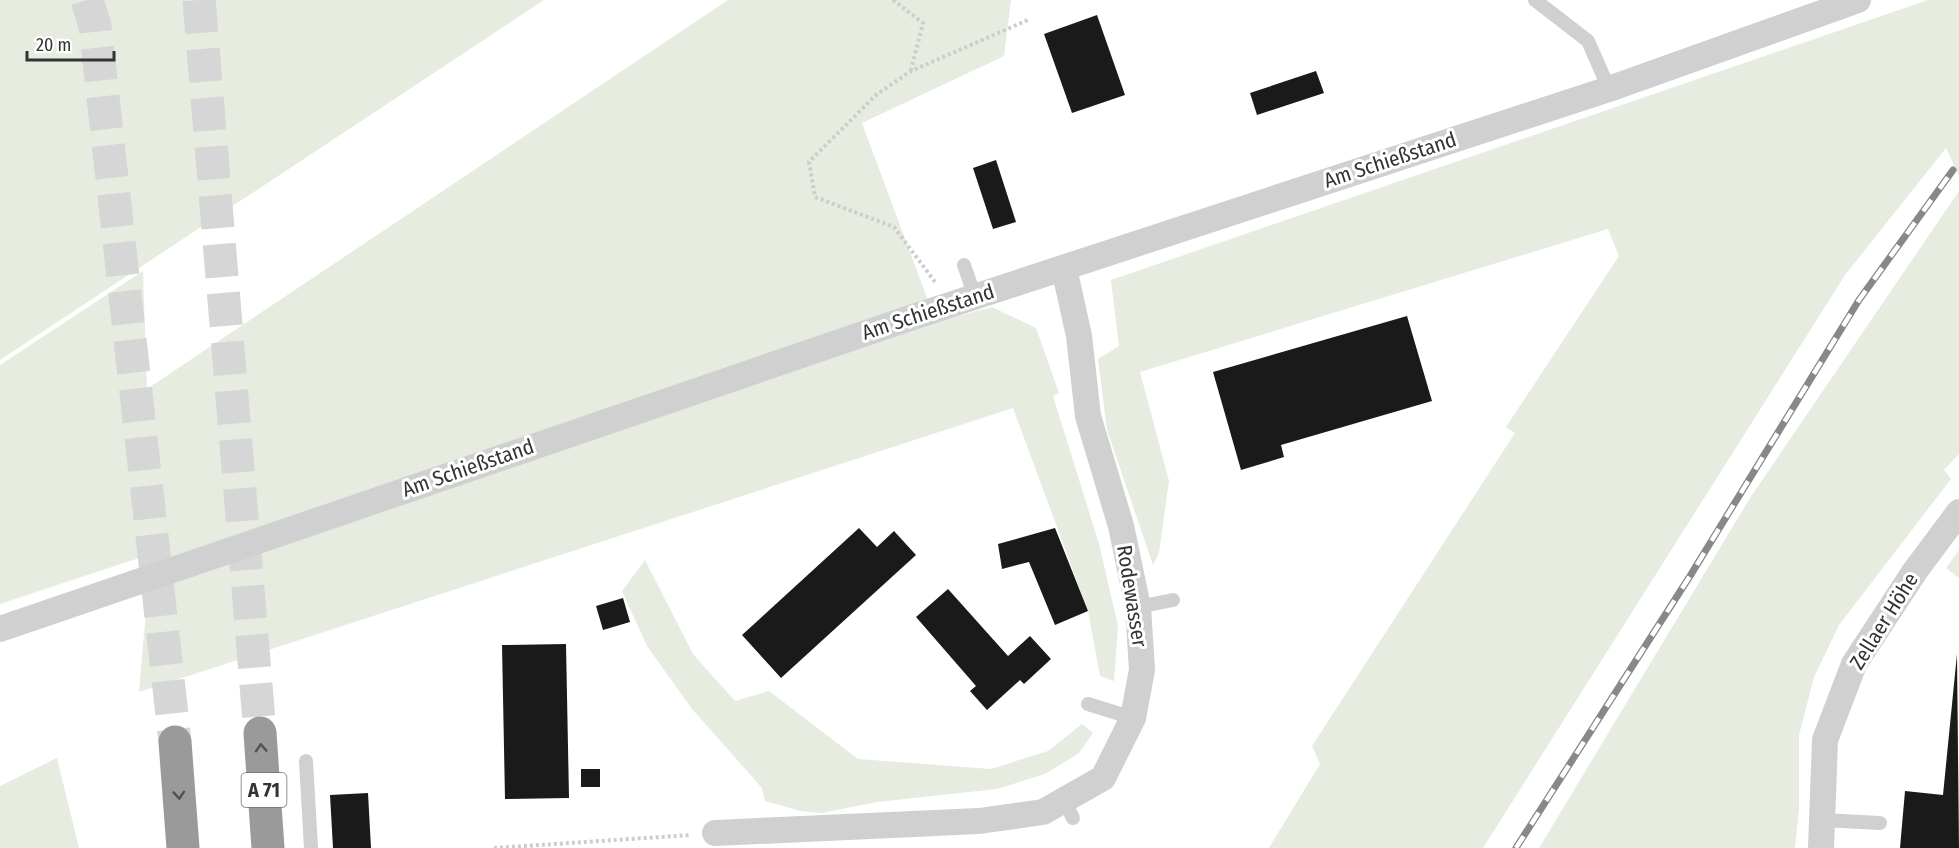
<svg xmlns="http://www.w3.org/2000/svg" width="1959" height="848" viewBox="0 0 1959 848" font-family="'Fira Sans Condensed',sans-serif">
<rect width="100%" height="100%" fill="#fff"/>
<g fill="#e6ecdf">
<path d="M0,0H544L0,360Z"/>
<path d="M728,0H1011L1004,56L862,123L936,322L992,307L1036,328L1059,393L1053,396L1099,544L1118,626L1114,681L1100,676L1088,611L1013,408L139,692L151,554L0,604V365L143,271L147,389Z"/>
<path d="M1928,0H1959V176L1946,148L1845,275L1483,848H1269L1320,764L1312,746L1515,433L1506,427L1619,256L1608,229L1140,372L1169,481L1159,553L1153,565L1107,430L1098,359L1119,346L1111,280Z"/>
<path d="M1959,191V454L1944,470L1951,479L1839,625L1814,677L1799,735V809L1795,848H1539L1750,498Z"/>
<path d="M1959,550V578L1946,568Z"/>
<path d="M645,560L693,654L735,701L769,691L858,759L991,769L1048,751L1082,724L1093,733L1079,753L1045,774L997,789L877,802L822,813L801,811L765,801L762,788L692,709L647,646L622,591Z"/>
<path d="M57,758L79,848H0V786Z"/>
</g>
<g fill="#1a1a1a">
<path d="M1097,15L1125,95L1072,113L1044,34Z"/>
<path d="M1316,71L1324,93L1257,115L1250,93Z"/>
<path d="M996,160L1016,222L993,229L973,168Z"/>
<path d="M1407,316L1432,401L1281,445L1284,457L1241,470L1213,372Z"/>
<path d="M859,528L877,547L894,531L916,555L781,678L742,635Z"/>
<path d="M1055,528L1088,611L1055,625L1029,562L1002,569L998,544Z"/>
<path d="M948,589L1008,656L1030,636L1051,659L1024,684L1020,680L987,710L970,691L976,686L916,617Z"/>
<path d="M623,598L630,622L603,630L596,606Z"/>
<path d="M566,644L569,798L505,799L502,645Z"/>
<path d="M1957,654L1959,848H1900L1905,791L1943,795Z"/>
<rect x="581" y="769" width="19" height="18"/>
<path d="M368,793L371,848H333L330,795Z"/>
</g>
<g fill="none" stroke-linecap="round" stroke-linejoin="round">
<g stroke="#d6d6d6" stroke-width="33" stroke-dasharray="33 16" stroke-linecap="butt">
<path d="M87,0L95,26L175,742"/>
<path d="M199,0L260,733"/>
</g>
<g stroke="#cdcdcd" stroke-width="4" stroke-dasharray="3 3" stroke-linecap="butt">
<path d="M893,0L923,23L911,70"/>
<path d="M935,282L894,227L815,197L809,162L876,95L911,71L1028,20"/>
<path d="M494,848L691,835"/>
</g>
<g stroke="#d0d0d0" stroke-width="14">
<path d="M1535,0L1588,41L1609,89"/>
<path d="M964,265L975,297"/>
<path d="M1138,607L1173,600"/>
<path d="M1088,704L1133,718"/>
<path d="M306,761L311,848"/>
<path d="M1064,800L1073,818"/>
<path d="M1823,820L1880,823"/>
</g>
<g stroke="#d0d0d0" stroke-width="26">
<path d="M0,629L913,317L1609,89L1858,0"/>
<path d="M715,833L979,821L1043,812L1103,778L1133,718L1142,670L1138,607L1121,526L1088,416L1079,336L1064,268"/>
<path d="M1821,848L1825,740L1854,664L1915,571L1959,512"/>
</g>
<g stroke="#9a9a9a" stroke-width="33">
<path d="M260,733L268,848"/>
<path d="M175,742L183,848"/>
</g>
<defs>
<path id="rail" d="M1516,848L1690,576L1859,300L1953,170"/>
</defs>
<use href="#rail" stroke="#888" stroke-width="7"/>
<use href="#rail" stroke="#fff" stroke-width="4.5" stroke-dasharray="14" stroke-linecap="butt"/>
</g>
<defs><path id="oneway-chevron" d="M-2-3.5L2.5 0L-2 3.5" fill="none" stroke-width="1.6" stroke-linecap="round" stroke-linejoin="round" transform="scale(1.5)"/></defs>
<g stroke="#525252">
<use href="#oneway-chevron" transform="translate(261 748) rotate(-94)"/>
<use href="#oneway-chevron" transform="translate(179 795) rotate(86)"/>
</g>
<g text-anchor="middle" dominant-baseline="central" stroke-width="6" stroke-linejoin="round" paint-order="stroke">
<rect fill="#fff" stroke="#707070" stroke-width="1.5" x="241.5" y="773" width="45" height="34" rx="4.5"/>
<g font-size="20" font-weight="bold" fill="#333">
<text x="264" y="790">A 71</text>
</g>
<g font-size="21" fill="#333" stroke="#fff">
<text transform="translate(1390 160) rotate(-18)">Am Schießstand</text>
<text transform="translate(928 312) rotate(-18)">Am Schießstand</text>
<text transform="translate(468 468) rotate(-19)">Am Schießstand</text>
<text transform="translate(1132 596) rotate(81)">Rodewasser</text>
<text transform="translate(1884 621) rotate(-58)">Zellaer Höhe</text>
</g>
</g>
<path d="M27 51v9h87v-9" fill="none" stroke="#333333" stroke-width="3"/>
<text x="36" y="51" font-size="18" fill="#333333" stroke="#ffffff" stroke-width="4.5" paint-order="stroke">20 m</text>
</svg>
